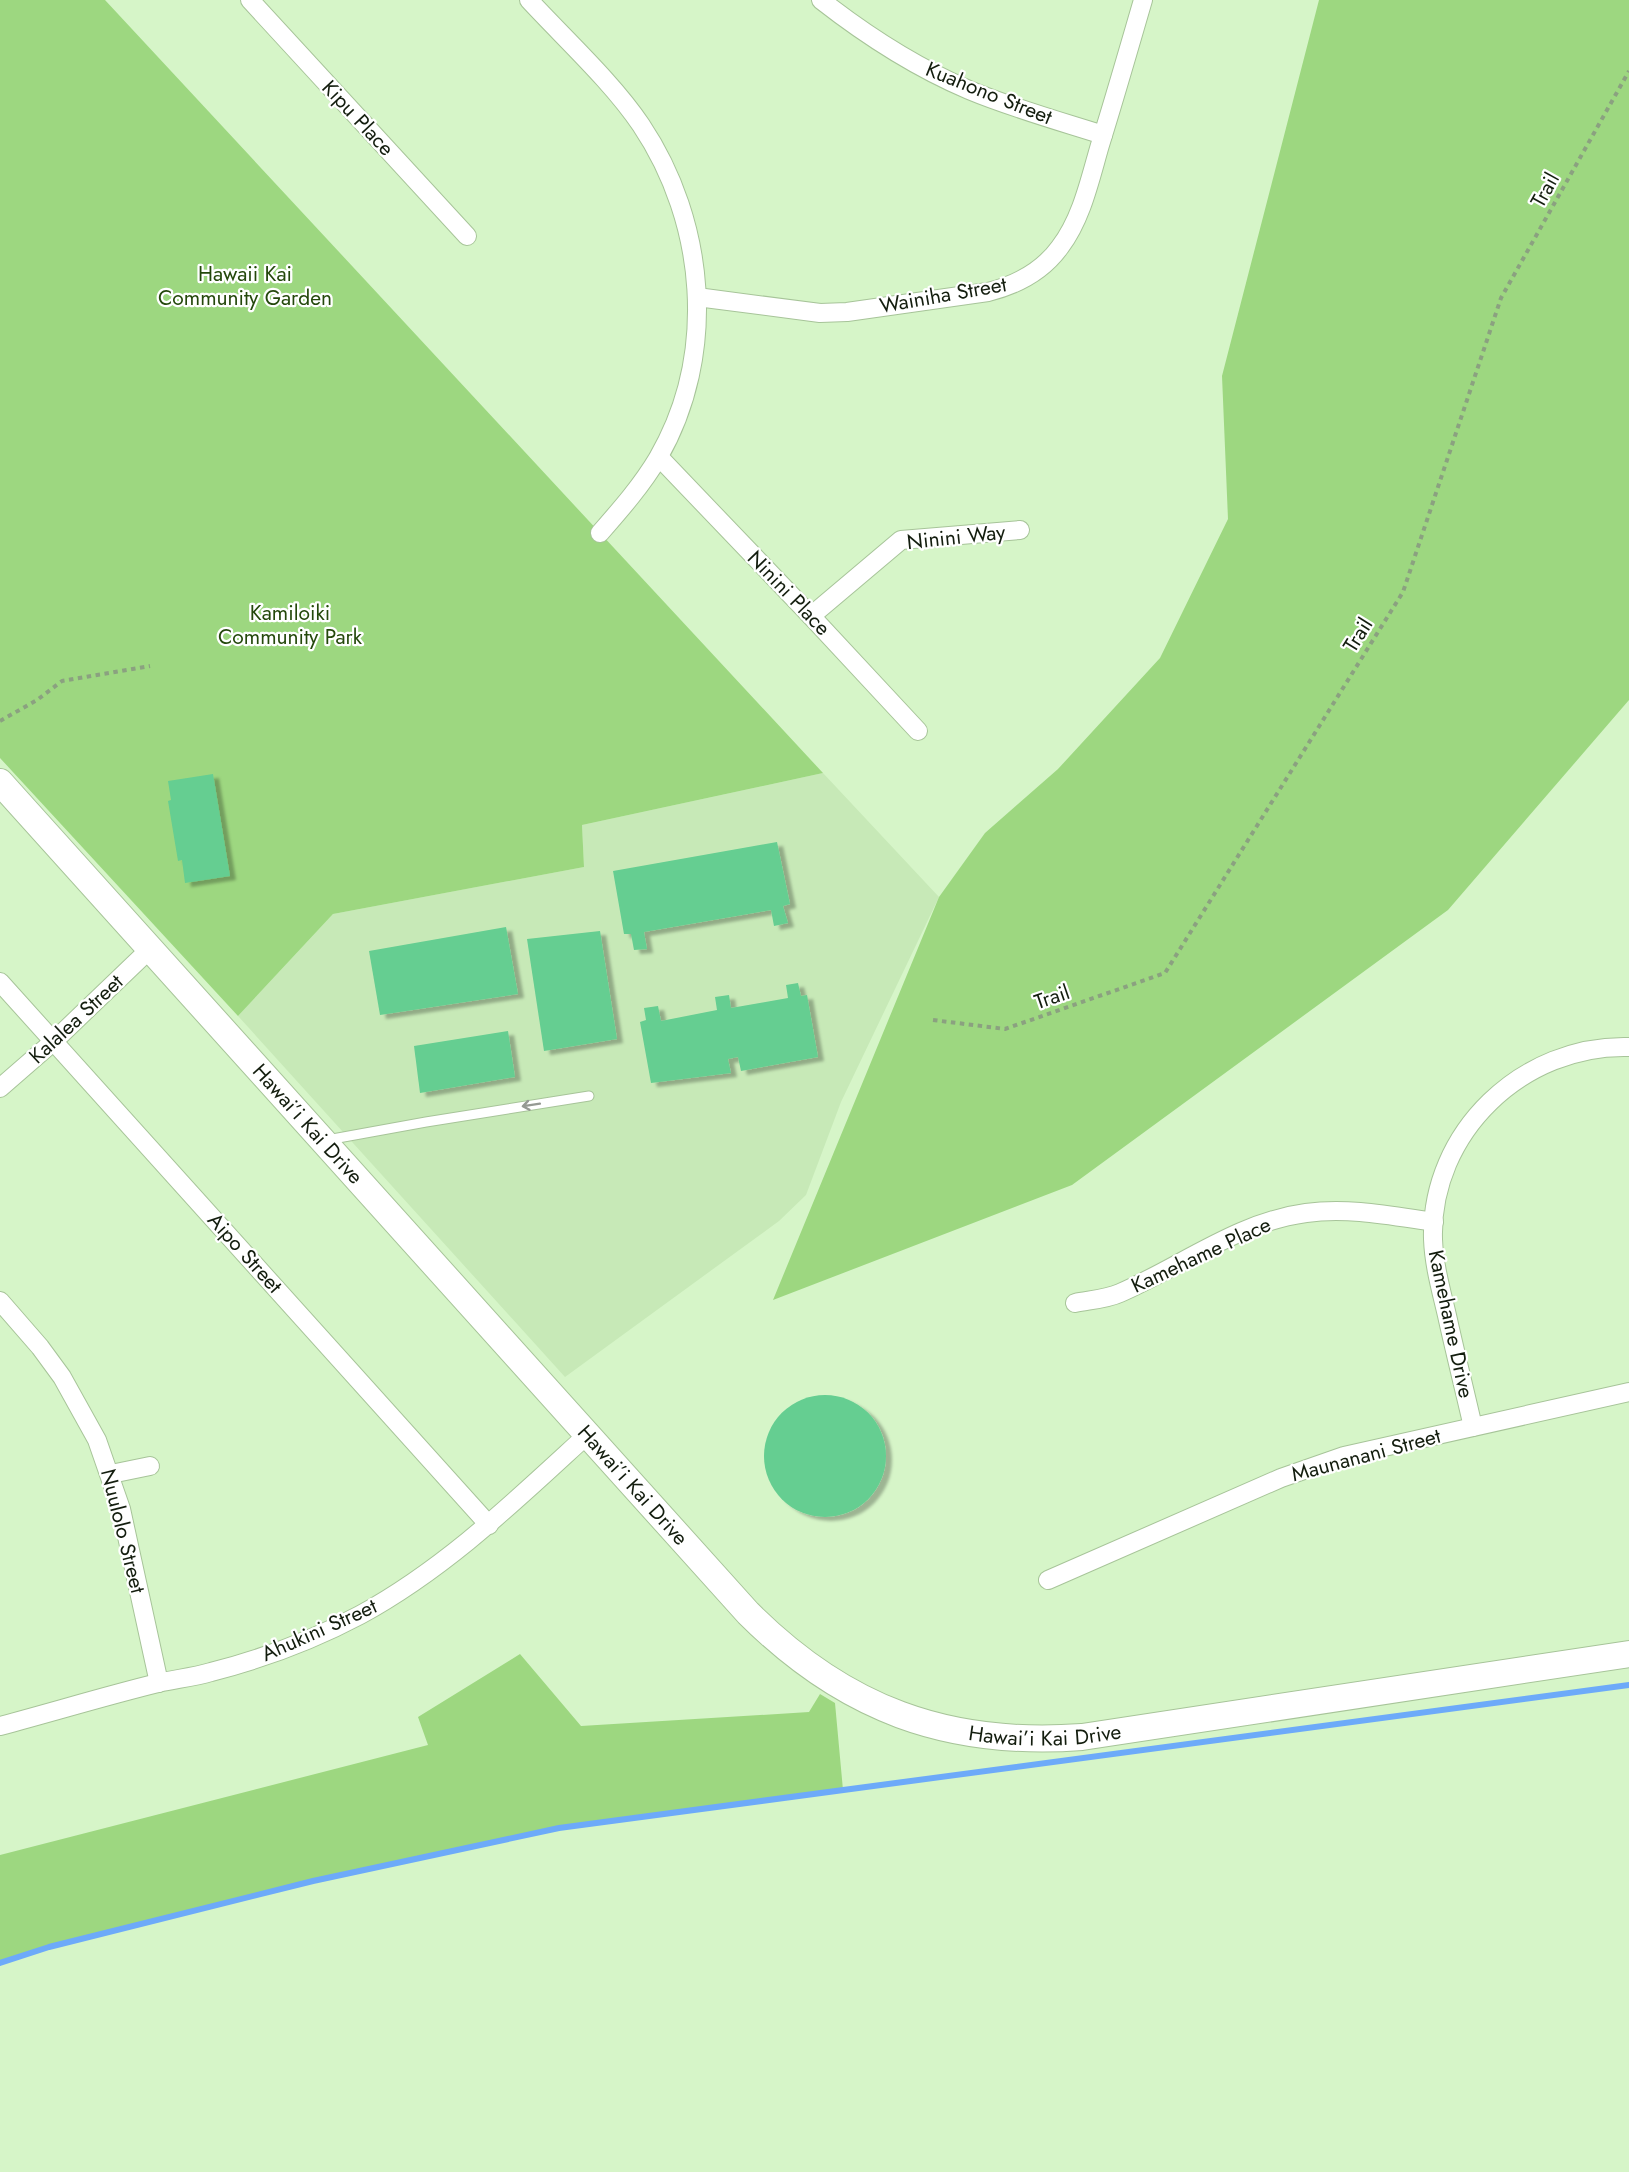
<svg xmlns="http://www.w3.org/2000/svg" width="1629" height="2172" viewBox="0 0 1629 2172" font-family="Jost,sans-serif">
<defs>
<filter id="shadow"><feDropShadow dx="6" dy="4" stdDeviation="1.5" flood-color="#0004"/></filter>
</defs>
<rect width="100%" height="100%" fill="#d6f5c8"/>
<path fill="#c7e9b7" d="M823,773L939,897L841,1102L806,1195L779,1221L565,1377L238,1016L333,914L584,867L582,825Z"/>
<g fill="#9dd780">
<path d="M0,0H105L823,773L582,825L584,867L333,914L238,1016L0,758Z"/>
<path d="M1319,0H1629V700L1448,910L1072,1185L773,1300L939,897L985,833L1058,769L1160,658L1228,519L1222,376Z"/>
<path d="M520,1654L581,1726L809,1712L820,1694L835,1703L843,1790L559,1828L313,1881L49,1947L0,1963V1855L428,1745L418,1717Z"/>
</g>
<g fill="none" stroke-linecap="round" stroke-linejoin="round">
<path stroke="#6daaf9" stroke-width="6" d="M0,1963L49,1947L313,1881L559,1828L1629,1685"/>
</g>
<g fill="#65ce91" filter="url(#shadow)">
<path d="M213,774L230,876L185,883L182,860L178,861L168,801L171,800L168,781Z"/>
<path d="M777,842L790,904L783,906L788,923L774,926L771,910L644,932L647,949L634,950L631,934H624L613,871Z"/>
<path d="M506,927L518,994L380,1015L369,951Z"/>
<path d="M600,931L617,1039L544,1051L527,939Z"/>
<path d="M798,983L801,996L807,995L818,1057L741,1071L738,1057L728,1059L731,1073L651,1083L640,1022L646,1020L644,1008L658,1006L661,1021L717,1010L715,997L729,995L731,1008L788,998L786,985Z"/>
<path d="M508,1031L515,1077L420,1093L414,1046Z"/>
<circle cx="825" cy="1456" r="61"/>
</g>
<g fill="none" stroke-linecap="round" stroke-linejoin="round">
<defs>
<path id="service" d="M327,1140L426,1122L589,1096"/>
<g id="minor">
<path d="M250,0L467,236"/>
<path d="M529,0C565,39 612,82 641,125C706,222 718,354 658,458C642,485 621,509 600,533"/>
<path d="M821,0C867,36 915,67 969,90C1012,108 1059,121 1103,135"/>
<path d="M697,297L820,313L847,312L988,292C1016,285 1042,272 1060,247C1082,218 1090,179 1100,145C1115,97 1129,48 1143,0"/>
<path d="M659,457L811,616L918,731"/>
<path d="M811,616L901,540L1020,530"/>
<path d="M0,982L489,1525"/>
<path d="M0,1088L54,1041L151,948"/>
<path d="M0,1301L40,1347L62,1377L97,1440L121,1509L159,1683"/>
<path d="M1075,1303C1090,1300 1107,1299 1120,1293C1182,1266 1238,1222 1306,1213C1349,1207 1392,1216 1434,1222"/>
<path d="M1473,1427C1465,1392 1456,1356 1448,1320C1442,1293 1434,1267 1433,1239C1430,1132 1523,1044 1629,1047"/>
<path d="M111,1474L150,1466"/>
<path d="M1048,1580L1281,1478L1344,1456L1629,1392"/>
<path d="M0,1726C53,1712 105,1696 158,1683C176,1679 194,1677 211,1672C262,1659 313,1640 360,1615C446,1568 515,1501 587,1435"/>
</g>
<g id="secondary">
<path id="s1" d="M0,782L748,1613C844,1709 947,1747 1082,1737L1629,1654"/>
</g>
</defs>
<use href="#service" stroke="#a7c499" stroke-width="11"/>
<use href="#minor" stroke="#a7c499" stroke-width="20"/>
<use href="#secondary" stroke="#a7c499" stroke-width="28"/>
<g stroke="#8ba180" stroke-width="4" stroke-dasharray="4.5 4.5" stroke-linecap="butt">
<path d="M0,721L37,700L62,681L150,666"/>
<path d="M933,1020L1005,1029L1165,973L1403,592L1501,298L1629,71"/>
</g>
<use href="#service" stroke="#fff" stroke-width="9"/>
<use href="#minor" stroke="#fff" stroke-width="18"/>
<use href="#secondary" stroke="#fff" stroke-width="26"/>
</g>
<defs><path id="oneway-shaft" d="M-6 0H5M1.5-3L5.5 0L1.5 3" fill="none" stroke-width="1.6" stroke-linecap="round" stroke-linejoin="round" transform="scale(1.5)"/></defs>
<use stroke="#959993" href="#oneway-shaft" transform="translate(531 1105) rotate(171)"/>
<g text-anchor="middle" dominant-baseline="central" stroke-width="4.5" stroke-linejoin="round" paint-order="stroke">
<g font-size="21" fill="#131d0e" stroke="#fff">
<text transform="translate(989 93) rotate(22)">Kuahono Street</text>
<text transform="translate(358 118) rotate(47)">Kipu Place</text>
<text transform="translate(1545 190) rotate(-61)">Trail</text>
<text transform="translate(943 295) rotate(-10)">Wainiha Street</text>
<text transform="translate(956 537) rotate(-6)">Ninini Way</text>
<text transform="translate(789 593) rotate(46)">Ninini Place</text>
<text transform="translate(1358 635) rotate(-58)">Trail</text>
<text transform="translate(1052 997) rotate(-19)">Trail</text>
<text transform="translate(76 1019) rotate(-43)">Kalalea Street</text>
<text stroke="none"><textPath href="#s1" startOffset="460">Hawai’i Kai Drive</textPath></text>
<text transform="translate(245 1253) rotate(48)">Aipo Street</text>
<text transform="translate(1201 1255) rotate(-25)">Kamehame Place</text>
<text transform="translate(1451 1324) rotate(78)">Kamehame Drive</text>
<text transform="translate(1366 1455) rotate(-15)">Maunanani Street</text>
<text stroke="none"><textPath href="#s1" startOffset="946">Hawai’i Kai Drive</textPath></text>
<text transform="translate(123 1531) rotate(76)">Nuulolo Street</text>
<text transform="translate(319 1630) rotate(-24)">Ahukini Street</text>
<text stroke="none"><textPath href="#s1" startOffset="1450">Hawai’i Kai Drive</textPath></text>
</g>
<g font-size="21" fill="#24480b" stroke="#fff">
<text x="245" y="274">Hawaii Kai<tspan x="245" dy="24">Community Garden</tspan></text>
<text x="290" y="613">Kamiloiki<tspan x="290" dy="24">Community Park</tspan></text>
</g>
</g>
</svg>
